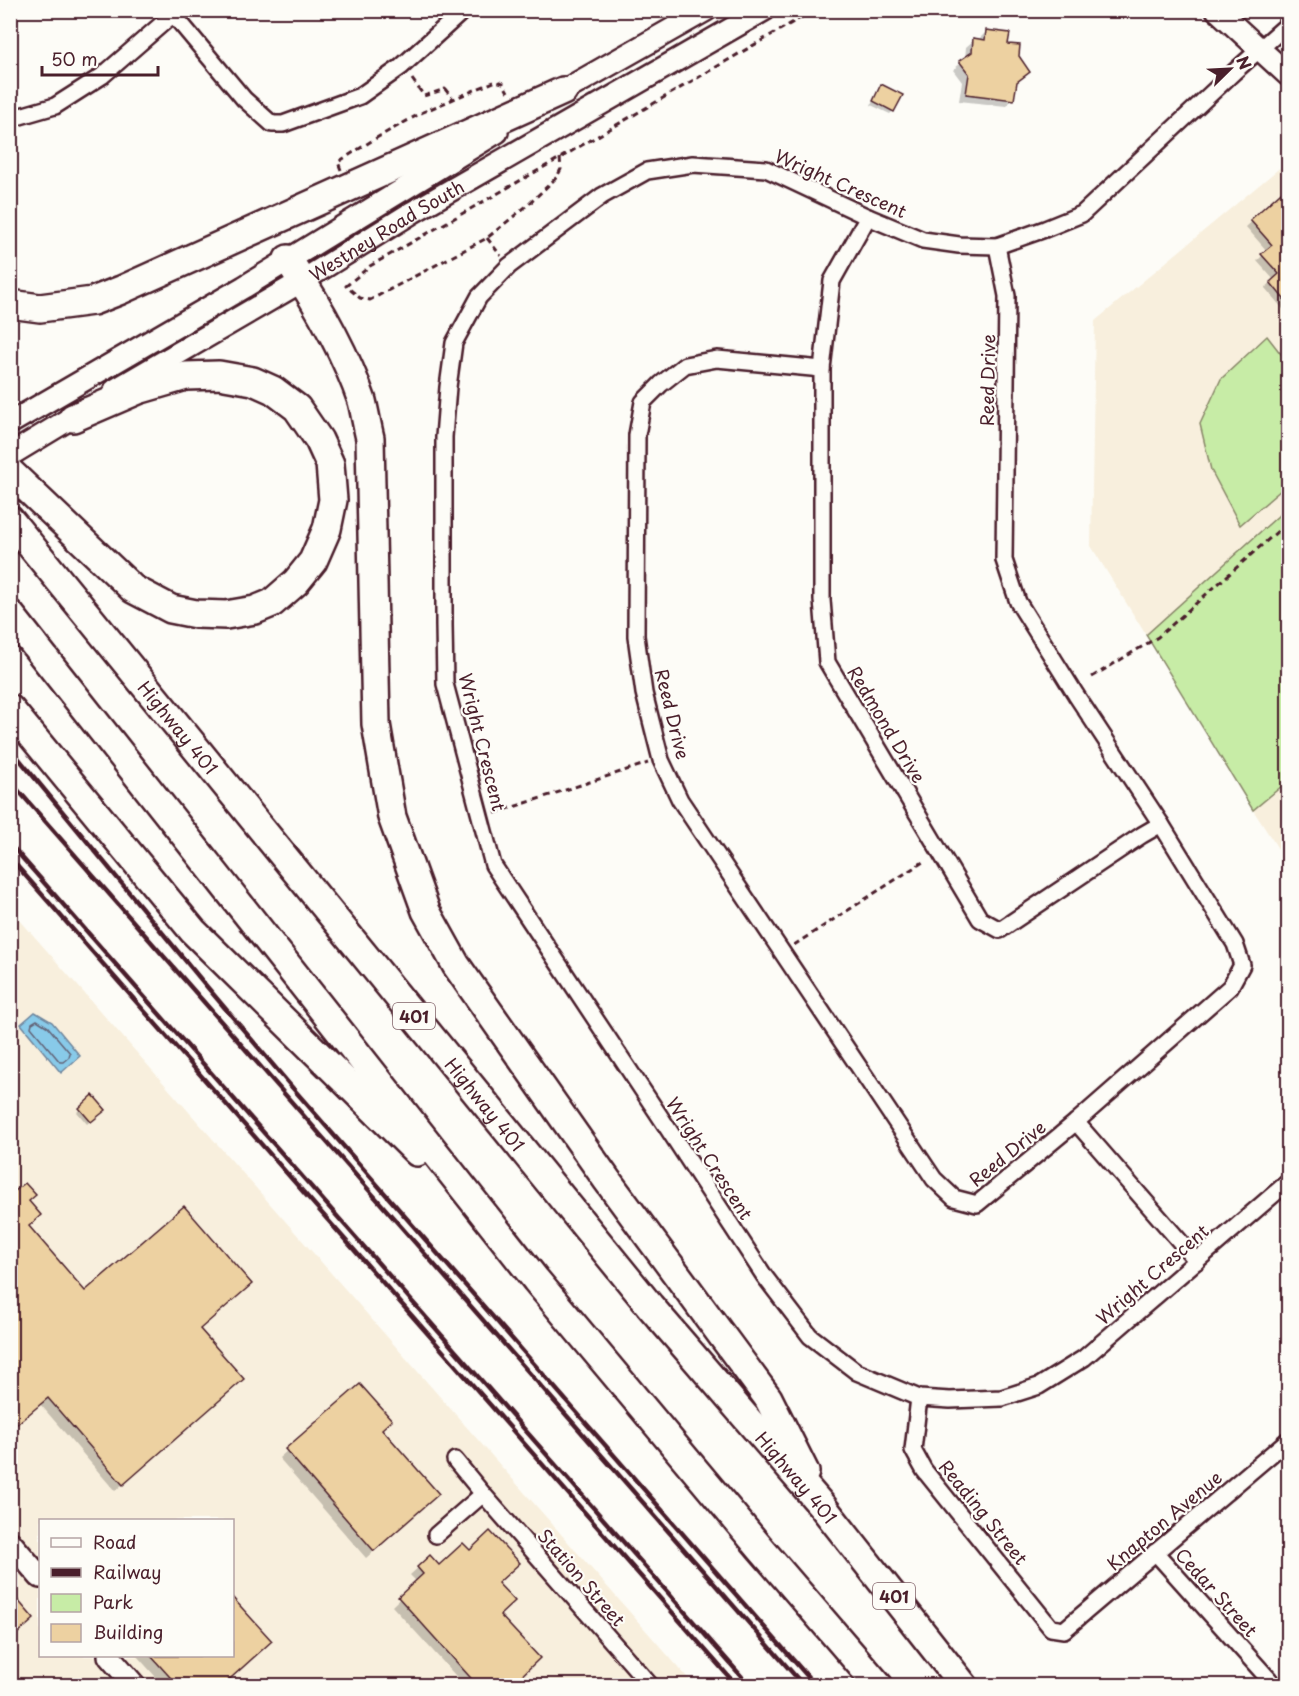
<svg xmlns="http://www.w3.org/2000/svg" width="1299" height="1696" viewBox="0 0 1299 1696" font-family="'Playpen Sans',sans-serif">
<rect width="100%" height="100%" fill="#fdfcf7"/>
<filter id="ink" filterUnits="userSpaceOnUse"><feTurbulence type="fractalNoise" baseFrequency=".0167" numOctaves="2"/><feDisplacementMap in="SourceGraphic" scale="12" xChannelSelector="R" yChannelSelector="G"/><feConvolveMatrix kernelMatrix="1 2 1 2 8 2 1 2 1" color-interpolation-filters="sRGB"/></filter>
<g filter="url(#ink)">
<g fill="#f8efdd" fill-rule="evenodd">
<path d="M1288,161V507L1146,635L1091,546L1095,321Z"/>
<path d="M1288,781V864L1253,810Z"/>
<path d="M11,910L694,1685H11ZM40,1520H232V1656H40Z"/>
</g>
<g fill="#c7eca6" stroke="#888668" stroke-width="1.5">
<path d="M1267,336L1288,363V484L1240,525L1211,470L1200,424L1221,379Z"/>
<path d="M1288,507V781L1253,810L1146,635Z"/>
</g>
<path fill="#88cae9" stroke="#6f869d" stroke-width="1.5" d="M35,1012L52,1022L80,1056L61,1073L21,1024Z"/>
<g fill="#0003">
<path d="M986,32L1007,45L1028,72L1015,84L1013,99L1006,106L959,101L962,82L953,70L965,59L966,47L974,40L979,39Z"/>
<path d="M881,86L893,111L890,114L871,105Z"/>
<path d="M1285,191L1288,195V315L1265,288L1274,280L1257,261L1267,251L1246,227Z"/>
<path d="M10,968L15,973L17,984L10,993Z"/>
<path d="M93,1097L104,1109L87,1124L77,1112Z"/>
<path d="M25,1185L34,1195L27,1202L39,1215L27,1227L85,1293L184,1208L250,1284L199,1329L242,1379L115,1491L40,1404L10,1429V1197Z"/>
<path d="M360,1386L380,1429L430,1502L366,1558L279,1458Z"/>
<path d="M430,1557L439,1567L497,1583L498,1615L510,1686H465L392,1606L417,1582L410,1575Z"/>
<path d="M270,1641L221,1686H164L137,1656H232Z"/>
</g>
<g fill="none" stroke-linecap="round" stroke-linejoin="round">
<path stroke="#636377" stroke-width="1.5" d="M37,1020L48,1027L70,1053L69,1057L63,1062H60L31,1027L32,1023Z"/>
</g>
<g fill="#edd1a1" stroke="#4a1f2b" stroke-width="1.5">
<path d="M986,30L1010,33L1008,44L1020,45L1019,56L1030,72L1017,82L1014,100L966,94L969,74L959,61L972,52L973,38L985,40Z"/>
<path d="M881,84L903,95L894,112L873,101Z"/>
<path d="M1288,186V304L1270,282L1279,274L1261,254L1272,245L1250,220Z"/>
<path d="M93,1095L106,1110L91,1122L79,1108Z"/>
<path d="M25,1183L36,1195L29,1201L41,1215L29,1226L85,1291L184,1206L252,1284L200,1329L244,1379L123,1485L48,1398L10,1430V1195Z"/>
<path d="M360,1384L392,1420L382,1429L439,1494L374,1551L285,1449Z"/>
<path d="M490,1531L520,1563L498,1583L515,1601L500,1615L540,1658L511,1686H478L398,1597L423,1574L417,1567L430,1555L439,1565L463,1543L470,1550Z"/>
<path d="M10,1591L34,1619L10,1640Z"/>
<path d="M232,1597L272,1641L222,1686H178L151,1656H232Z"/>
</g>
<g fill="none" stroke-linecap="round" stroke-linejoin="round">
<defs>
<g id="street">
<path d="M173,14L244,99L272,124H283L360,96L401,67L464,10"/>
<path d="M1288,24L1234,72L1082,214L1045,229L997,246L959,245L923,240L868,217L766,169L693,164L647,171L602,196L509,266L479,297L454,343L448,387L444,437V625L445,684L493,865L659,1115L765,1277L810,1336L857,1372L919,1398L950,1400L1002,1398L1039,1386L1084,1358L1288,1182"/>
<path d="M10,119L55,106L102,76L178,10"/>
<path d="M868,217L832,281L822,369V600L827,662L980,919L1000,930L1142,835L1161,824"/>
<path d="M822,369L717,359L685,365L661,384L643,402L637,435L636,636L644,693L661,760L680,800L934,1179L954,1198L977,1204L1076,1122L1230,987L1242,965L1235,944L1161,824L1076,695L1018,602L1004,560L1007,296L997,246"/>
<path d="M1076,1122L1197,1261"/>
<path d="M919,1398L913,1450L924,1470L1051,1628L1064,1630L1288,1440"/>
<path d="M455,1460L483,1494L651,1686"/>
<path d="M436,1535L483,1494"/>
<path d="M1155,1552L1275,1686"/>
</g>
<g id="secondary">
<path d="M1217,10L1288,75"/>
<path d="M551,98L706,10"/>
<path id="s1" d="M115,390L302,281L413,212L764,10"/>
<path d="M10,423L244,287L497,132"/>
<path d="M10,455L86,409"/>
<path d="M10,1542L40,1577"/>
<path d="M109,1656L135,1686"/>
</g>
<g id="highway">
<path d="M288,259C317,303 345,351 362,401C365,413 367,426 370,438L376,724L392,817L426,911L456,965L607,1180L768,1398L805,1472"/>
<path d="M10,304L40,308L93,301L121,290L563,91"/>
<path d="M10,472L133,589L171,609L196,614L226,615L255,610L272,603L296,582L313,561L327,529L333,500L330,464L319,440L297,408L273,390L253,381L219,375L186,376L138,390L73,418"/>
<path id="s2" d="M10,520L650,1306L823,1507L964,1686"/>
<path d="M10,614L536,1280L761,1549L879,1686"/>
<path d="M10,709L193,931L417,1152"/>
</g>
</defs>
<use href="#street" stroke="#4a1f2b" stroke-width="20"/>
<use href="#secondary" stroke="#4a1f2b" stroke-width="26"/>
<use href="#highway" stroke="#4a1f2b" stroke-width="32"/>
<g stroke="#4a1f2b" stroke-width="3" stroke-dasharray="6 4.5" stroke-linecap="butt">
<path d="M412,79L424,96L445,89L453,99"/>
<path d="M560,158L561,169L557,177L529,204L487,238L370,300L360,298L346,286L370,266L560,158L814,10"/>
<path d="M341,170L338,162L378,137L423,112L496,81L503,83L508,92"/>
<path d="M487,238L501,256"/>
<path d="M1092,677L1158,637L1288,522"/>
<path d="M495,813L648,763"/>
<path d="M794,945L926,860"/>
</g>
<use href="#street" stroke="#fdfcf7" stroke-width="15"/>
<use href="#secondary" stroke="#fdfcf7" stroke-width="21"/>
<use href="#highway" stroke="#fdfcf7" stroke-width="27"/>
<g stroke="#4a1f2b" stroke-width="4.5">
<path d="M10,748L208,988L290,1085L816,1686"/>
<path d="M10,781L804,1686"/>
<path d="M10,844L750,1686"/>
<path d="M10,858L737,1686"/>
</g>
</g>
</g>
<g text-anchor="middle" dominant-baseline="central" stroke-width="4.5" stroke-linejoin="round" paint-order="stroke">
<g fill="#fdfcf7" stroke="#806168" stroke-width="1.5">
<rect x="393" y="1003" width="42" height="26" rx="4.5"/>
<rect x="873" y="1583" width="42" height="26" rx="4.5"/>
</g>
<g font-size="16" font-weight="bold" fill="#4a1f2b">
<text x="414" y="1016">401</text>
<text x="894" y="1596">401</text>
</g>
<g font-size="18" fill="#4a1f2b" stroke="#fdfcf7">
<text transform="translate(841 183) rotate(24)">Wright Crescent</text>
<text stroke="none"><textPath href="#s1" startOffset="315">Westney Road South</textPath></text>
<text transform="translate(987 380) rotate(-89)">Reed Drive</text>
<text transform="translate(673 714) rotate(76)">Reed Drive</text>
<text transform="translate(887 724) rotate(59)">Redmond Drive</text>
<text stroke="none"><textPath href="#s2" startOffset="267">Highway 401</textPath></text>
<text transform="translate(483 742) rotate(76)">Wright Crescent</text>
<text stroke="none"><textPath href="#s2" startOffset="753">Highway 401</textPath></text>
<text transform="translate(1007 1153) rotate(-39)">Reed Drive</text>
<text transform="translate(710 1158) rotate(57)">Wright Crescent</text>
<text transform="translate(1152 1274) rotate(-41)">Wright Crescent</text>
<text stroke="none"><textPath href="#s2" startOffset="1239">Highway 401</textPath></text>
<text transform="translate(984 1512) rotate(51)">Reading Street</text>
<text transform="translate(1164 1520) rotate(-40)">Knapton Avenue</text>
<text transform="translate(582 1577) rotate(49)">Station Street</text>
<text transform="translate(1217 1592) rotate(48)">Cedar Street</text>
</g>
</g>
<rect width="1299" height="1696" fill="none" stroke="#fdfcf7" stroke-width="36"/>
<rect x="18" y="18" width="1263" height="1660" fill="none" stroke="#4a1f2b" stroke-width="2" filter="url(#ink)"/>
<rect x="39" y="1519" width="195" height="138" fill="#fdfcf7" stroke="#b5a4a5" stroke-width="1.5"/>
<rect x="51" y="1538" width="30" height="9" fill="#fdfcf7" stroke="#b5a4a5" stroke-width="1.5"/>
<text x="93" y="1549" font-size="18" fill="#4a1f2b">Road</text>
<rect x="51" y="1568" width="30" height="9" fill="#4a1f2b" stroke="#b5a4a5" stroke-width="1.5"/>
<text x="93" y="1579" font-size="18" fill="#4a1f2b">Railway</text>
<rect x="51" y="1594" width="30" height="18" fill="#c7eca6" stroke="#b5a4a5" stroke-width="1.5"/>
<text x="93" y="1609" font-size="18" fill="#4a1f2b">Park</text>
<rect x="51" y="1624" width="30" height="18" fill="#edd1a1" stroke="#b5a4a5" stroke-width="1.5"/>
<text x="93" y="1639" font-size="18" fill="#4a1f2b">Building</text>
<g transform="translate(1230 69) rotate(66)" stroke="#fdfcf7" stroke-width="4.5" paint-order="stroke">
<path d="M0-4.5L10 22L0 15L-10 22Z" fill="#4a1f2b"/>
<text y="-9" font-size="16" font-weight="bold" text-anchor="middle" fill="#4a1f2b">N</text>
</g>
<path d="M42 66v9h116v-9" fill="none" stroke="#4a1f2b" stroke-width="3"/>
<text x="51" y="66" font-size="18" fill="#4a1f2b" stroke="#fdfcf7" stroke-width="4.5" paint-order="stroke">50 m</text>
</svg>
